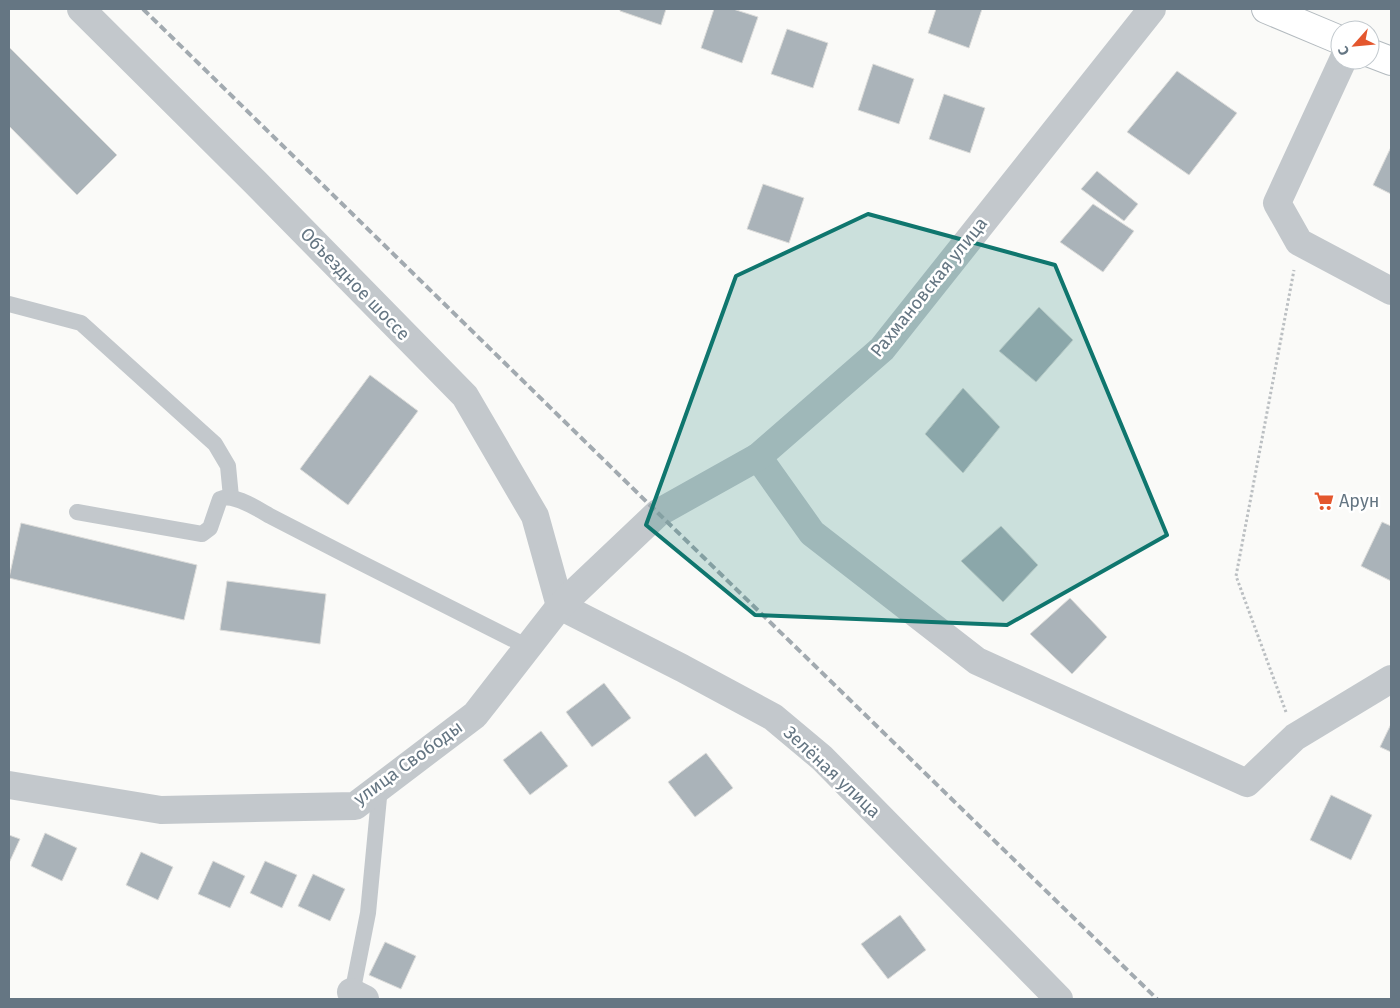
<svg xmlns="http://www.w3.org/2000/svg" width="1400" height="1008" viewBox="0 0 1400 1008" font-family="'Fira Sans',sans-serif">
<rect width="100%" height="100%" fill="#fafaf8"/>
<g fill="#aab3b9" stroke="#dcdcda">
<path d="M620,9H666L661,25L620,11Z"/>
<path d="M714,9H733L758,17L742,63L701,48Z"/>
<path d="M936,9H982L969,48L928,33Z"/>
<path d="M787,29L828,43L813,88L771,74Z"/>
<path d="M9,47L117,155L77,195L9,126Z"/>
<path d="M873,64L914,79L899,124L858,110Z"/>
<path d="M1177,71L1237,113L1189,175L1127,132Z"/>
<path d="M944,94L985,108L970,153L929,139Z"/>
<path d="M1391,147V194L1373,185Z"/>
<path d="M1097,171L1138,204L1124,221L1081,189Z"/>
<path d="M763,184L804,198L789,243L747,229Z"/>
<path d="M1093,204L1134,231L1103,272L1060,242Z"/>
<path d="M1039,307L1073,340L1036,382L999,351Z"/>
<path d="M370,375L418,411L348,505L300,469Z"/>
<path d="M963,388L1000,427L963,473L925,434Z"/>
<path d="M1382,522L1391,526V581L1361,566Z"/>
<path d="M21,523L197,565L184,620L9,578Z"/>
<path d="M1001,526L1038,565L1003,602L961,561Z"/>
<path d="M227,581L326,594L320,644L220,630Z"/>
<path d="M1070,598L1107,637L1072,674L1030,634Z"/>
<path d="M604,683L631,718L592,747L566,712Z"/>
<path d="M1391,724V752L1380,747Z"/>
<path d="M541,731L568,766L530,795L503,760Z"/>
<path d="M706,753L733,788L695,817L668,782Z"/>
<path d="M1331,795L1372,815L1351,860L1310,840Z"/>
<path d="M45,833L77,848L62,881L31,866Z"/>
<path d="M9,835L20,839L9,863Z"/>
<path d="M141,852L173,867L158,900L126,885Z"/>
<path d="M213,861L245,876L230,908L198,894Z"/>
<path d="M265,861L297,875L282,908L250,893Z"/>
<path d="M313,874L345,889L330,921L298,906Z"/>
<path d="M900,915L926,950L888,979L861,944Z"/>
<path d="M385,942L416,956L401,989L369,975Z"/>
</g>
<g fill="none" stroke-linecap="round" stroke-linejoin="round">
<defs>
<g id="secondary">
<path d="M1266,9L1340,40"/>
<path d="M1370,53L1391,61"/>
</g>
</defs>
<use href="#secondary" stroke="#b3babf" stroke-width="30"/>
<path stroke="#bbbfc2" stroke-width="3" stroke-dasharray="2.5 2.5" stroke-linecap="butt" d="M1286,712L1236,576L1294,270"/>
<g stroke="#c3c8cc" stroke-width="16">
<path d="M9,304L81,323L215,444L228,466L231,497"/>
<path d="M77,512L202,534L210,528L220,499C233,492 259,510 272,517C357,561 442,604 528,647"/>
<path d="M351,999L368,913L380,787"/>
</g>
<g stroke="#c3c8cc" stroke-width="28">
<path d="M1343,60L1277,203L1299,242L1391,291"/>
<path d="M758,457L812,533L977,661L1247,783L1295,737L1391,679"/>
<path d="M560,606L682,668L773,717L822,758L1059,999"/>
<path d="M351,992L365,999"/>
</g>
<g stroke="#c3c8cc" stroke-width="28">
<path d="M81,9L255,182L465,396L535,516L560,606"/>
<path d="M9,785L161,810L355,806L475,715L560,606L658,513L758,457L882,349L1152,9"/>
</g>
<use href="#secondary" stroke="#fff" stroke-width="28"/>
<path stroke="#a2aab0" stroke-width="4" stroke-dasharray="8 4" stroke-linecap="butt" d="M143,9L658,513L1157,999"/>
</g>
<path fill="#0f766e" fill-opacity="0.2" stroke="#0f766e" stroke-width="4" stroke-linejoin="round" d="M868,214L1055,265L1167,535L1007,625L755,615L646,525L736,276Z"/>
<defs>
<symbol id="supermarket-bare" viewBox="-9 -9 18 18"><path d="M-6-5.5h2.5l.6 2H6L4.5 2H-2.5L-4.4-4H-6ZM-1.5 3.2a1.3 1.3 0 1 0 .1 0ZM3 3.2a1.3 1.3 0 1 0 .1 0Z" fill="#e4572e" stroke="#fff" stroke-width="2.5" paint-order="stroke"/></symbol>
</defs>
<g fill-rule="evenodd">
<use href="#supermarket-bare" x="1310" y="487" width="28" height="28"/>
</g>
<g text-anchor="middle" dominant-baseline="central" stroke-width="5" stroke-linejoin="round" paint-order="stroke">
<g font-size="18" fill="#657683" stroke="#fff">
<text transform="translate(355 284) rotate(46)">Объездное шоссе</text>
<text transform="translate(929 287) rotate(-51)">Рахмановская улица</text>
<text transform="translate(408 763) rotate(-36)">улица Свободы</text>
<text transform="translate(832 772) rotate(43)">Зелёная улица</text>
</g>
<g font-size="18" fill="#657683" stroke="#fff" text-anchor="start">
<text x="1339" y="501">Арун</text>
</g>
</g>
<rect width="1400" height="1008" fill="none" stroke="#657683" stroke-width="20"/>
<g transform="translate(1355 45) rotate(243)"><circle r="24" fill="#ffffff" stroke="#c1c8cd"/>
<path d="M0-4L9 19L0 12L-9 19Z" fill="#e4572e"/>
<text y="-8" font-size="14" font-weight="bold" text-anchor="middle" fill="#657683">С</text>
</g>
</svg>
